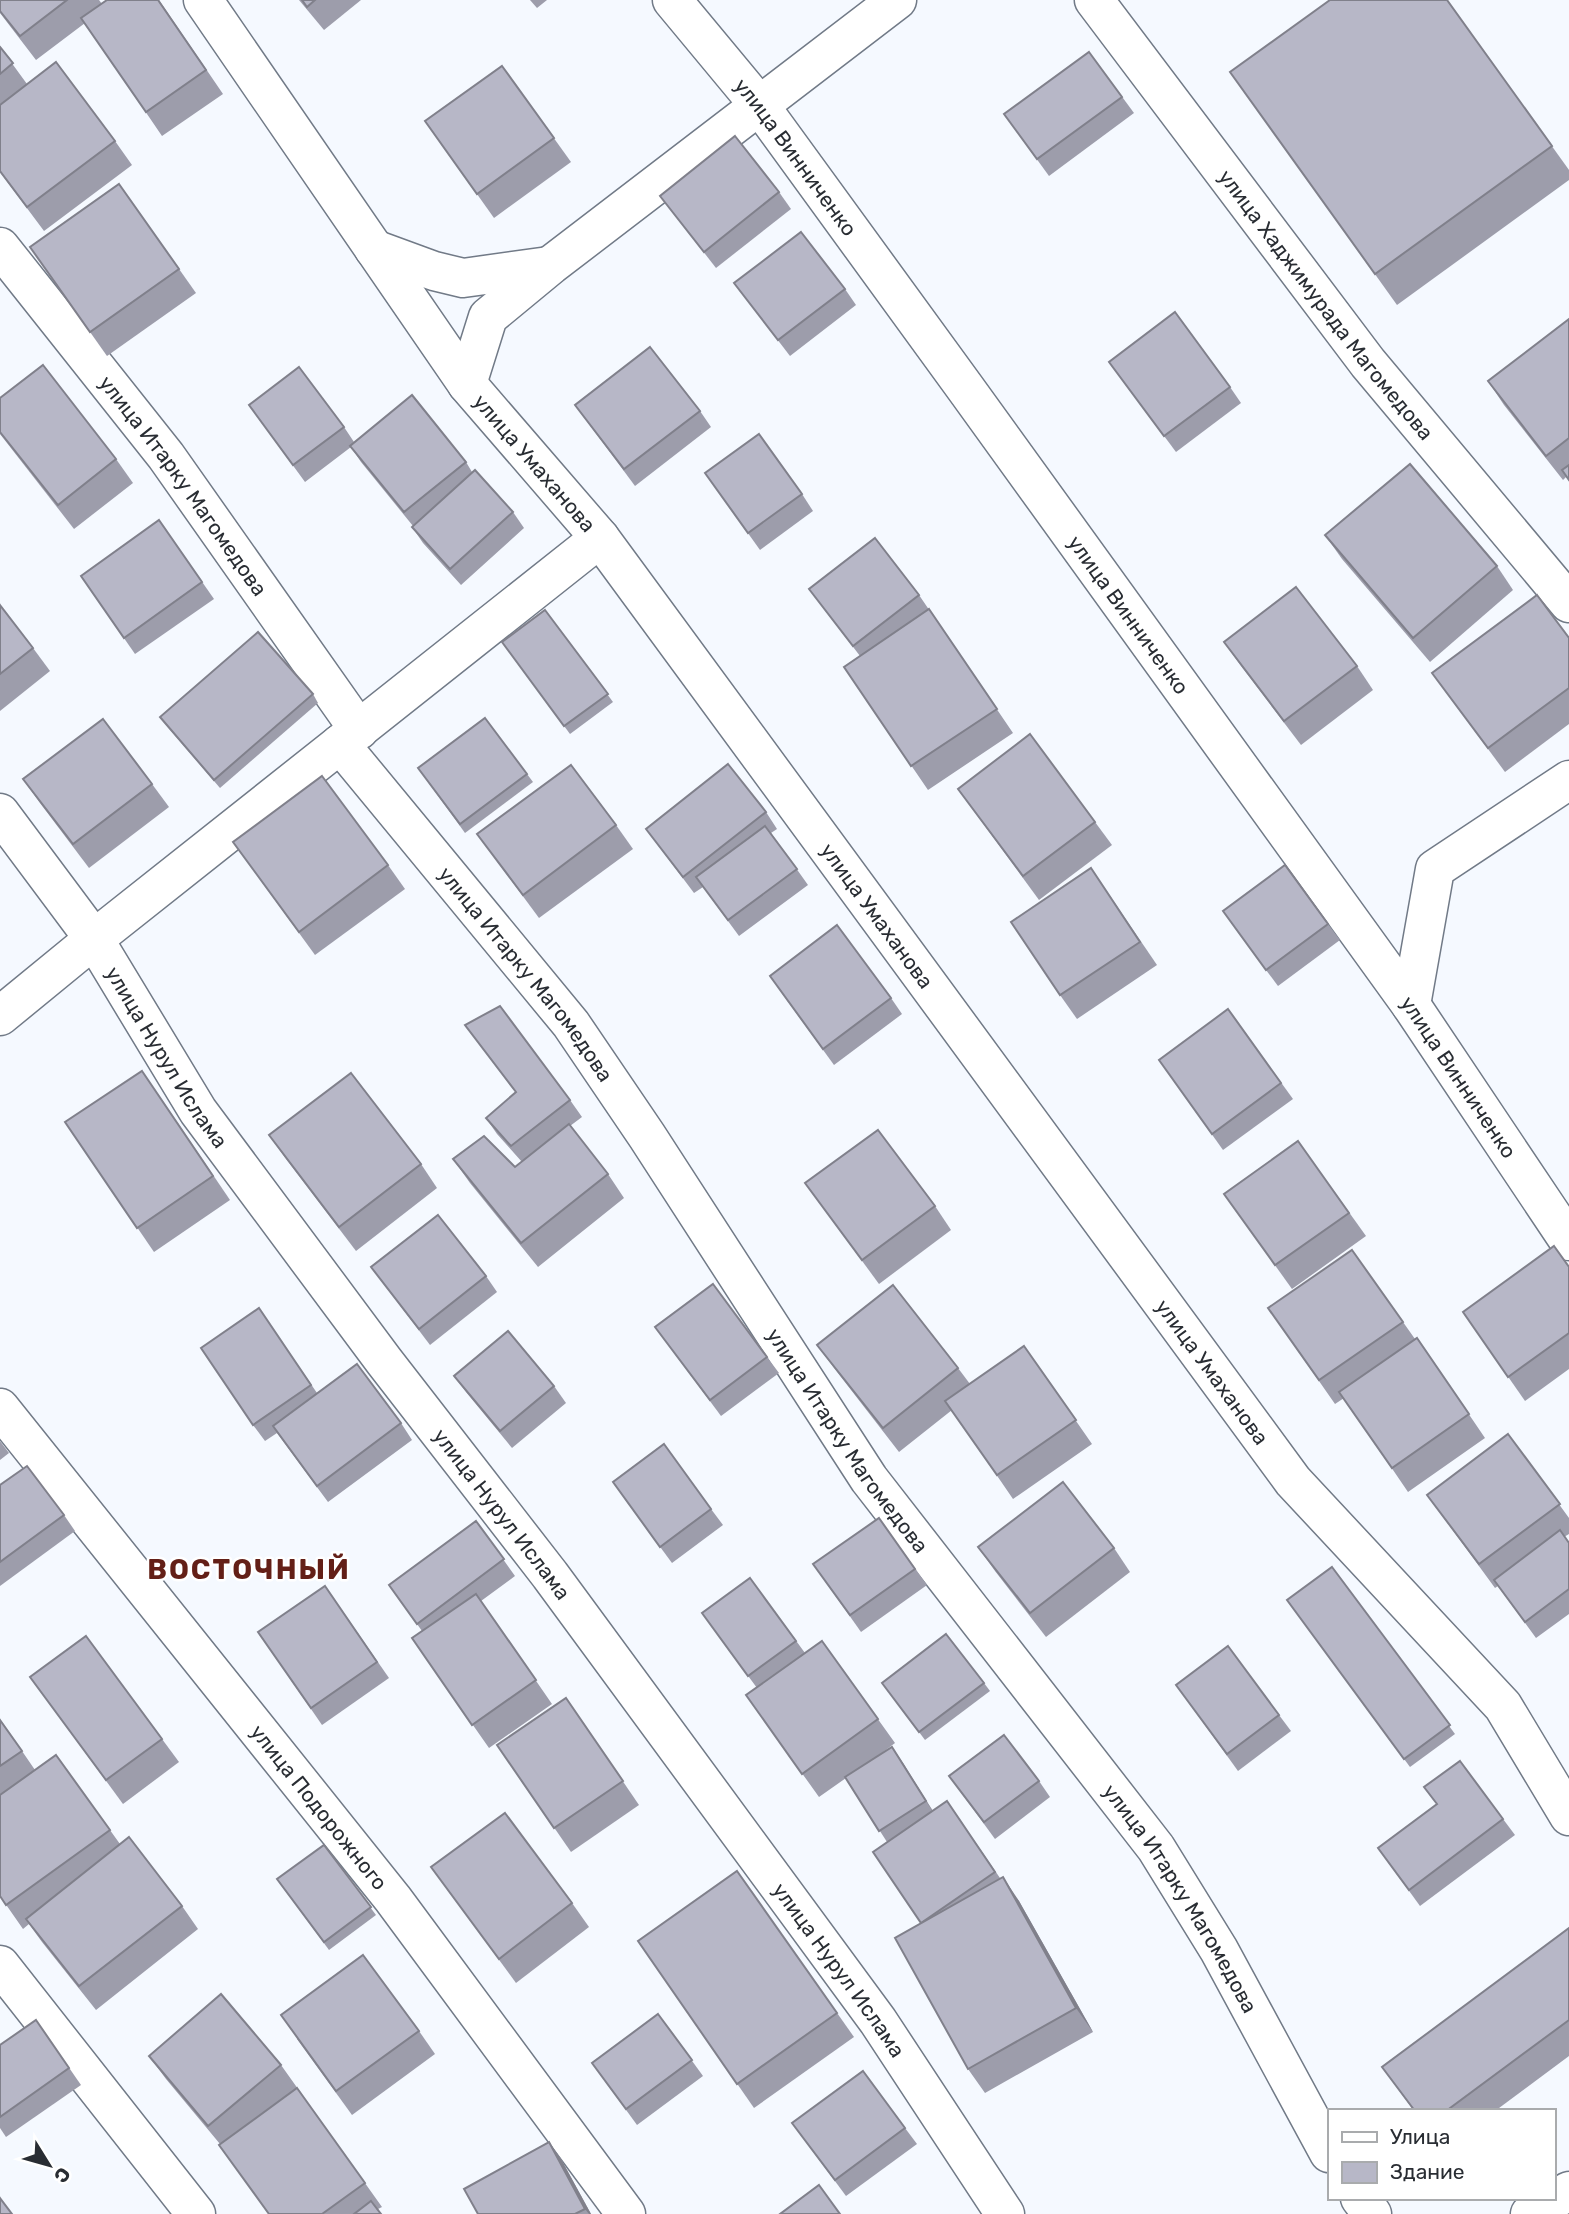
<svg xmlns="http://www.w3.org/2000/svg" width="1569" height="2214" viewBox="0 0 1569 2214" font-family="Rubik,sans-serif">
<rect width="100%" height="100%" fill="#f5f9ff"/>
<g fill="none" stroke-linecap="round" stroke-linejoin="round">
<defs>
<g id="minor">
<path id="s1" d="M203,0L467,384L600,538L1293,1481L1503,1706L1569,1816"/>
<path id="s2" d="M672,0L760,106L966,389L1411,1005L1569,1241"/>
<path id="s3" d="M1094,0L1368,363L1569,603"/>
<path id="s4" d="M0,247L166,456L359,730"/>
<path d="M374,249L434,271L463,278L549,266"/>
<path d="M467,384L488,317L551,265L897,0"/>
<path id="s5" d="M340,744L571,1024L647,1136L869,1479L1156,1848L1219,1950L1329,2153"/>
<path id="s6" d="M0,813L94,939L198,1111L384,1361L550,1575L878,2021L1005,2214"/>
<path d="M1411,1005L1435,869L1569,780"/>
<path d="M0,1016L94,939L600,538"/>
<path id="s7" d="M0,1408L393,1899L626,2214"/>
<path d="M0,1965L196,2214"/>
<path d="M1360,2198L1372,2214"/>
<path d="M1530,2214L1569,2191"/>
</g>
</defs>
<use href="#minor" stroke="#717a87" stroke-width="41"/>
<use href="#minor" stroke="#fff" stroke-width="38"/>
</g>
<g fill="#9d9dab">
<path d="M0,0H99L102,4L159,0L223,94L162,136L85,23L36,60L0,13Z"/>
<path d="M299,0H361L324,30Z"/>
<path d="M530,0H547L537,8Z"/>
<path d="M1447,0L1569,170V180L1397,305L1252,102Z"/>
<path d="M0,47L27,84L115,141L132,165L44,231L0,172Z"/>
<path d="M1089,52L1134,113L1049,176L1004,114Z"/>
<path d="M502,66L571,162L494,218L425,121Z"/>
<path d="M119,184L196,293L107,356L30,247Z"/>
<path d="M779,192L791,209L716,268L660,196Z"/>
<path d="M734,283L845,289L856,305L790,356Z"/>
<path d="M1569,319V481L1566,477L1563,480L1504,405L1488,381Z"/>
<path d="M1109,362L1230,387L1241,403L1176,452Z"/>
<path d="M0,398L116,459L133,483L74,529L0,434Z"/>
<path d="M249,405L344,427L354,442L466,462L472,472L513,512L524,528L461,585L423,543L412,527L413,526L361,462L351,447L305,482Z"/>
<path d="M575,405L700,411L711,427L635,486Z"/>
<path d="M705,473L802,494L813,511L760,550Z"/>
<path d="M159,520L214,599L135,654L81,576Z"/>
<path d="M1325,535L1497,566L1513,590L1430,662L1342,559Z"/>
<path d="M809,589L919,595L1013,733L928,790L844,667L860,656Z"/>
<path d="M0,605L33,648L50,671L0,711Z"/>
<path d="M545,610L613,702L570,734L502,642Z"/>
<path d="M1569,638V724L1505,772L1432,673Z"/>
<path d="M1224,642L1357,666L1373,690L1301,745L1241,666Z"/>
<path d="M313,694L318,703L220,788L166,725L160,717Z"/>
<path d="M485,718L533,782L465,833L418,768Z"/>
<path d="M23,779L152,784L169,807L89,868L40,803Z"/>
<path d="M958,789L1095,822L1112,845L1039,900Z"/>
<path d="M766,812L777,829L771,833L808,885L739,936L703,887L694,893L646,829Z"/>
<path d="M616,825L633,849L539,918L477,834Z"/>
<path d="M233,842L388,865L405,889L315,955Z"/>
<path d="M1091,868L1157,965L1077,1019L1060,995Z"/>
<path d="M1328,924L1340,940L1278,986L1234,927Z"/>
<path d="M781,992L891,998L902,1014L834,1065Z"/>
<path d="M1228,1009L1293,1099L1223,1150L1159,1060Z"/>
<path d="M465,1025L570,1100L582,1117L570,1126L608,1174L624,1198L538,1267L470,1183L453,1159L515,1167L522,1162L497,1134L486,1118L516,1093Z"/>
<path d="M158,1094L230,1200L154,1252L65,1122Z"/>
<path d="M269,1135L421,1164L437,1188L356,1251L286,1159Z"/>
<path d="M1298,1141L1366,1236L1292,1289L1224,1194Z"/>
<path d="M805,1183L935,1206L951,1230L879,1284Z"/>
<path d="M1352,1250L1415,1339L1417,1338L1485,1438L1408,1492L1344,1398L1335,1404L1268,1308Z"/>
<path d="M371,1267L486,1276L497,1292L430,1345Z"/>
<path d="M1569,1267V1369L1525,1401L1463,1312Z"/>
<path d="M259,1308L317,1393L401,1423L412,1440L328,1502L277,1433L265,1441L253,1425Z"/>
<path d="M655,1327L767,1357L779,1373L721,1416Z"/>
<path d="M817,1345L958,1368L970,1384L1024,1346L1092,1444L1013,1499L952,1410L899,1452L834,1368Z"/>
<path d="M454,1376L554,1386L566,1403L512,1448L466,1392Z"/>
<path d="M1508,1434L1569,1518V1534L1564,1537L1569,1543V1614L1536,1638L1498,1586L1495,1588L1427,1495Z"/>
<path d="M0,1441L9,1453L0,1460Z"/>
<path d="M0,1485L64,1515L75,1531L0,1586Z"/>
<path d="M624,1498L711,1509L723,1525L672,1563Z"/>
<path d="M879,1518L927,1585L861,1632L813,1564Z"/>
<path d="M476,1521L515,1576L481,1601L552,1704L489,1748L412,1638L422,1631L389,1585Z"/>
<path d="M978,1547L1114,1548L1130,1572L1046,1637L995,1571Z"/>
<path d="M1332,1567L1455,1734L1410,1767L1287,1600Z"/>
<path d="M750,1578L805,1653L822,1641L895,1743L871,1761L892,1747L933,1811L947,1801L1000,1878L1019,1901L1093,2032L985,2093L968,2069L921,1923L887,1842L846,1778L819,1797L746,1695L757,1688L702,1613Z"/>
<path d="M325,1586L389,1678L322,1725L258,1632Z"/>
<path d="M30,1677L162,1739L179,1762L123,1804Z"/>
<path d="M882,1683H984L990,1691L925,1740Z"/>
<path d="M1176,1685L1279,1715L1291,1731L1238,1771Z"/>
<path d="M566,1698L639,1805L571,1852L497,1745Z"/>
<path d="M0,1719L35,1770L56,1755L120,1844L182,1906L198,1929L96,2010L42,1942L29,1924L23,1929L0,1896Z"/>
<path d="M949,1776L1039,1781L1050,1797L995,1839Z"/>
<path d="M1503,1819L1515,1835L1420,1906L1378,1848Z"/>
<path d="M324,1845L376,1915L329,1950L277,1879Z"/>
<path d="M431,1867L572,1903L589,1927L516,1983Z"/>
<path d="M737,1871L854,2037L754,2108L638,1941Z"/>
<path d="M1569,1928V2056L1495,2111H1414L1382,2067Z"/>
<path d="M658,2014L703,2076L637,2125L592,2063Z"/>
<path d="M36,2020L81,2085L6,2137L0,2128V2045Z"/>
<path d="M419,2031L435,2054L352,2115L297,2039Z"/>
<path d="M149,2056L281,2065L382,2207L378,2209L381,2214H269L220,2144L166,2079Z"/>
<path d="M792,2123L905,2128L917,2144L846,2196Z"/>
<path d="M549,2142L561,2159L591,2214H478Z"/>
</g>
<g fill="#80808b">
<path d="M892,1747L903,1763L937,1818L926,1801Z"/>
<path d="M1003,1877L1019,1901L1093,2032L1076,2008Z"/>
<path d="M549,2142L561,2159L591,2214H589L585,2209Z"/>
</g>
<g fill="#b7b7c7" stroke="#80808b" stroke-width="2">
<path d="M0,0H67L20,36L0,11Z"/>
<path d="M107,0H158L206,70L146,112L81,18Z"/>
<path d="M302,0H315L307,7Z"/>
<path d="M1330,0H1447L1552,146L1375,274L1230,72Z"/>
<path d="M0,47L13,63L0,74Z"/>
<path d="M1089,52L1122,97L1037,159L1004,114Z"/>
<path d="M56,62L115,141L27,207L0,171V105Z"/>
<path d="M502,66L554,138L477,194L425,121Z"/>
<path d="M735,136L779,192L704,252L660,196Z"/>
<path d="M119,184L179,269L90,332L30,247Z"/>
<path d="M801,232L845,289L778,340L734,283Z"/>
<path d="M1175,312L1230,387L1164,436L1109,362Z"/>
<path d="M1569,319V438L1546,456L1488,381Z"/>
<path d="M650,347L700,411L624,469L575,405Z"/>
<path d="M43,365L116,459L58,505L0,432V398Z"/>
<path d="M299,367L344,427L293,465L249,405Z"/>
<path d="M412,395L466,462L404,512L350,446Z"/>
<path d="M759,434L802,494L748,533L705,473Z"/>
<path d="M1410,464L1497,566L1413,638L1325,535Z"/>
<path d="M1569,465V480L1562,470Z"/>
<path d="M475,470L513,512L450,569L412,527Z"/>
<path d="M159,520L202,582L124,638L81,576Z"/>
<path d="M875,538L919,595L853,646L809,589Z"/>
<path d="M1296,587L1357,666L1284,721L1224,642Z"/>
<path d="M1537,595L1569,638V688L1488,748L1432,673Z"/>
<path d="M0,605L33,648L0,674Z"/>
<path d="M929,609L997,709L911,766L844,667Z"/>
<path d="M545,610L608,694L564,726L502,642Z"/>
<path d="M258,632L313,694L214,780L160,717Z"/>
<path d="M485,718L527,774L460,824L418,768Z"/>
<path d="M103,719L152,784L73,844L23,779Z"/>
<path d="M1030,734L1095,822L1023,876L958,789Z"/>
<path d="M728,764L766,812L683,877L646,829Z"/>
<path d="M571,765L616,825L523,895L477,834Z"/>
<path d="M322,776L388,865L299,932L233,842Z"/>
<path d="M765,826L797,869L728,920L696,877Z"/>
<path d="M1285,865L1328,924L1266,970L1223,911Z"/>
<path d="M1091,868L1140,942L1060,995L1011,922Z"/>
<path d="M837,925L891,998L823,1049L770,976Z"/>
<path d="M500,1006L570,1100L511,1146L486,1118L516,1092L465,1025Z"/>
<path d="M1228,1009L1281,1083L1212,1134L1159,1060Z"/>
<path d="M142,1071L213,1176L137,1228L65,1122Z"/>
<path d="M351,1073L421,1164L339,1227L269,1135Z"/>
<path d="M569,1124L608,1174L521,1243L453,1159L484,1136L515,1167Z"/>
<path d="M878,1130L935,1206L862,1260L805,1183Z"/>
<path d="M1298,1141L1349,1213L1275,1265L1224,1194Z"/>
<path d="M438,1215L486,1276L419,1329L371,1267Z"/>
<path d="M1554,1246L1569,1267V1333L1508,1377L1463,1312Z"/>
<path d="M1352,1250L1403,1322L1319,1380L1268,1308Z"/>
<path d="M713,1284L767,1357L710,1400L655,1327Z"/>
<path d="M893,1285L958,1368L883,1428L817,1345Z"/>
<path d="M259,1308L311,1385L253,1425L201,1348Z"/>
<path d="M508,1331L554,1386L500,1431L454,1376Z"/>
<path d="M1417,1338L1469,1414L1392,1468L1339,1392Z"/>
<path d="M1024,1346L1076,1420L997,1475L945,1401Z"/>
<path d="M357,1364L401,1423L317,1486L273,1426Z"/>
<path d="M1508,1434L1560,1504L1479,1564L1427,1495Z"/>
<path d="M664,1444L711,1509L660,1547L613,1482Z"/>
<path d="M27,1466L64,1515L0,1562V1485Z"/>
<path d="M1063,1482L1114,1548L1030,1613L978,1547Z"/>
<path d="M879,1518L915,1569L850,1615L813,1564Z"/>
<path d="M476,1521L504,1559L417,1624L389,1585Z"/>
<path d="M1560,1530L1569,1543V1589L1525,1622L1494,1580Z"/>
<path d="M1332,1567L1450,1725L1404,1759L1287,1600Z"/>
<path d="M750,1578L796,1641L748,1676L702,1613Z"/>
<path d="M325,1586L377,1662L311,1708L258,1632Z"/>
<path d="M476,1594L536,1680L472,1725L412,1638Z"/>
<path d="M946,1634L984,1683L919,1732L882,1683Z"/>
<path d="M86,1636L162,1739L106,1780L30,1677Z"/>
<path d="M822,1641L878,1719L802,1774L746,1695Z"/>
<path d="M1228,1646L1279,1715L1227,1754L1176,1685Z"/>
<path d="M566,1698L623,1781L554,1828L497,1745Z"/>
<path d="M0,1720L22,1751L0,1766Z"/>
<path d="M1004,1735L1039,1781L984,1822L949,1776Z"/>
<path d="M892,1747L926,1801L879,1831L845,1777Z"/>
<path d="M56,1755L110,1830L6,1905L0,1896V1795Z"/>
<path d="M1460,1761L1503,1819L1409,1890L1378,1848L1437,1804L1424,1787Z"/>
<path d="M947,1801L995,1872L921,1923L873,1852Z"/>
<path d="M505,1813L572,1903L499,1959L431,1867Z"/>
<path d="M129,1837L182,1906L79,1986L26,1919Z"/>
<path d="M324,1845L371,1907L324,1942L277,1879Z"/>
<path d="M737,1871L837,2013L737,2084L638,1941Z"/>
<path d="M1003,1877L1076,2008L968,2069L895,1938Z"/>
<path d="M1569,1928V2020L1446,2111H1415L1382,2067Z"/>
<path d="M363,1955L419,2031L336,2091L281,2015Z"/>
<path d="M221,1994L281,2065L208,2126L149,2056Z"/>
<path d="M658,2014L692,2060L626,2109L592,2063Z"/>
<path d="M36,2020L69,2068L0,2117V2045Z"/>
<path d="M863,2071L905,2128L835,2180L792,2123Z"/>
<path d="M297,2088L365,2183L322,2214H269L219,2145Z"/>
<path d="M549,2142L585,2209L575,2214H478L464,2189Z"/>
<path d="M819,2185L840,2214H780Z"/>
<path d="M0,2198L12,2214H0Z"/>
<path d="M371,2201L381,2214H354Z"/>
</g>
<g text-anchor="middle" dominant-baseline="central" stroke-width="5" stroke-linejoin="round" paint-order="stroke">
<g font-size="21" fill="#292d33" stroke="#fff">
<text stroke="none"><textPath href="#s2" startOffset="200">улица Винниченко</textPath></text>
<text stroke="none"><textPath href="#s3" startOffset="383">улица Хаджимурада Магомедова</textPath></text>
<text stroke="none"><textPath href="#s1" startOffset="570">улица Умаханова</textPath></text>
<text stroke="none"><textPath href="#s4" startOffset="301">улица Итарку Магомедова</textPath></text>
<text stroke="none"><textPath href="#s2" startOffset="766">улица Винниченко</textPath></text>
<text stroke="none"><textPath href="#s1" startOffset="1138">улица Умаханова</textPath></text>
<text stroke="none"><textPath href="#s5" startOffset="296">улица Итарку Магомедова</textPath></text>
<text stroke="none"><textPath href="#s6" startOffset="296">улица Нурул Ислама</textPath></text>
<text stroke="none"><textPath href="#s2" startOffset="1334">улица Винниченко</textPath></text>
<text stroke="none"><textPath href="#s1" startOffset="1704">улица Умаханова</textPath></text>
<text stroke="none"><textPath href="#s5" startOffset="863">улица Итарку Магомедова</textPath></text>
<text stroke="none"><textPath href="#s6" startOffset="863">улица Нурул Ислама</textPath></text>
<text stroke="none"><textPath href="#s7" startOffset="511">улица Подорожного</textPath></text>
<text stroke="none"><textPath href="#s5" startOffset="1430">улица Итарку Магомедова</textPath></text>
<text stroke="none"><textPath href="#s6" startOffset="1430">улица Нурул Ислама</textPath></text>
</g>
<g font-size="28" font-weight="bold" letter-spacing="2" fill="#631f17" stroke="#fff">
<text x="249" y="1569">ВОСТОЧНЫЙ</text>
</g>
</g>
<rect x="1328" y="2109" width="228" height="91" fill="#ffffff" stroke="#a9abad" stroke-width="2"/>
<rect x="1342" y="2132" width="35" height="10" fill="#ffffff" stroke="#a9abad" stroke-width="2"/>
<text x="1390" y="2144" font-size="21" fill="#292d33">Улица</text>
<rect x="1342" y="2162" width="35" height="21" fill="#b7b7c7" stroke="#a9abad" stroke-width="2"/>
<text x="1390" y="2179" font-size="21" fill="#292d33">Здание</text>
<g transform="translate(49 2165) rotate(127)" stroke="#ffffff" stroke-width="5" paint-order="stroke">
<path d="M0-5L12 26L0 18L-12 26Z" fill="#292d33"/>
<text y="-10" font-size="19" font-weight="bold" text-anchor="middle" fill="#292d33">С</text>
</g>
</svg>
